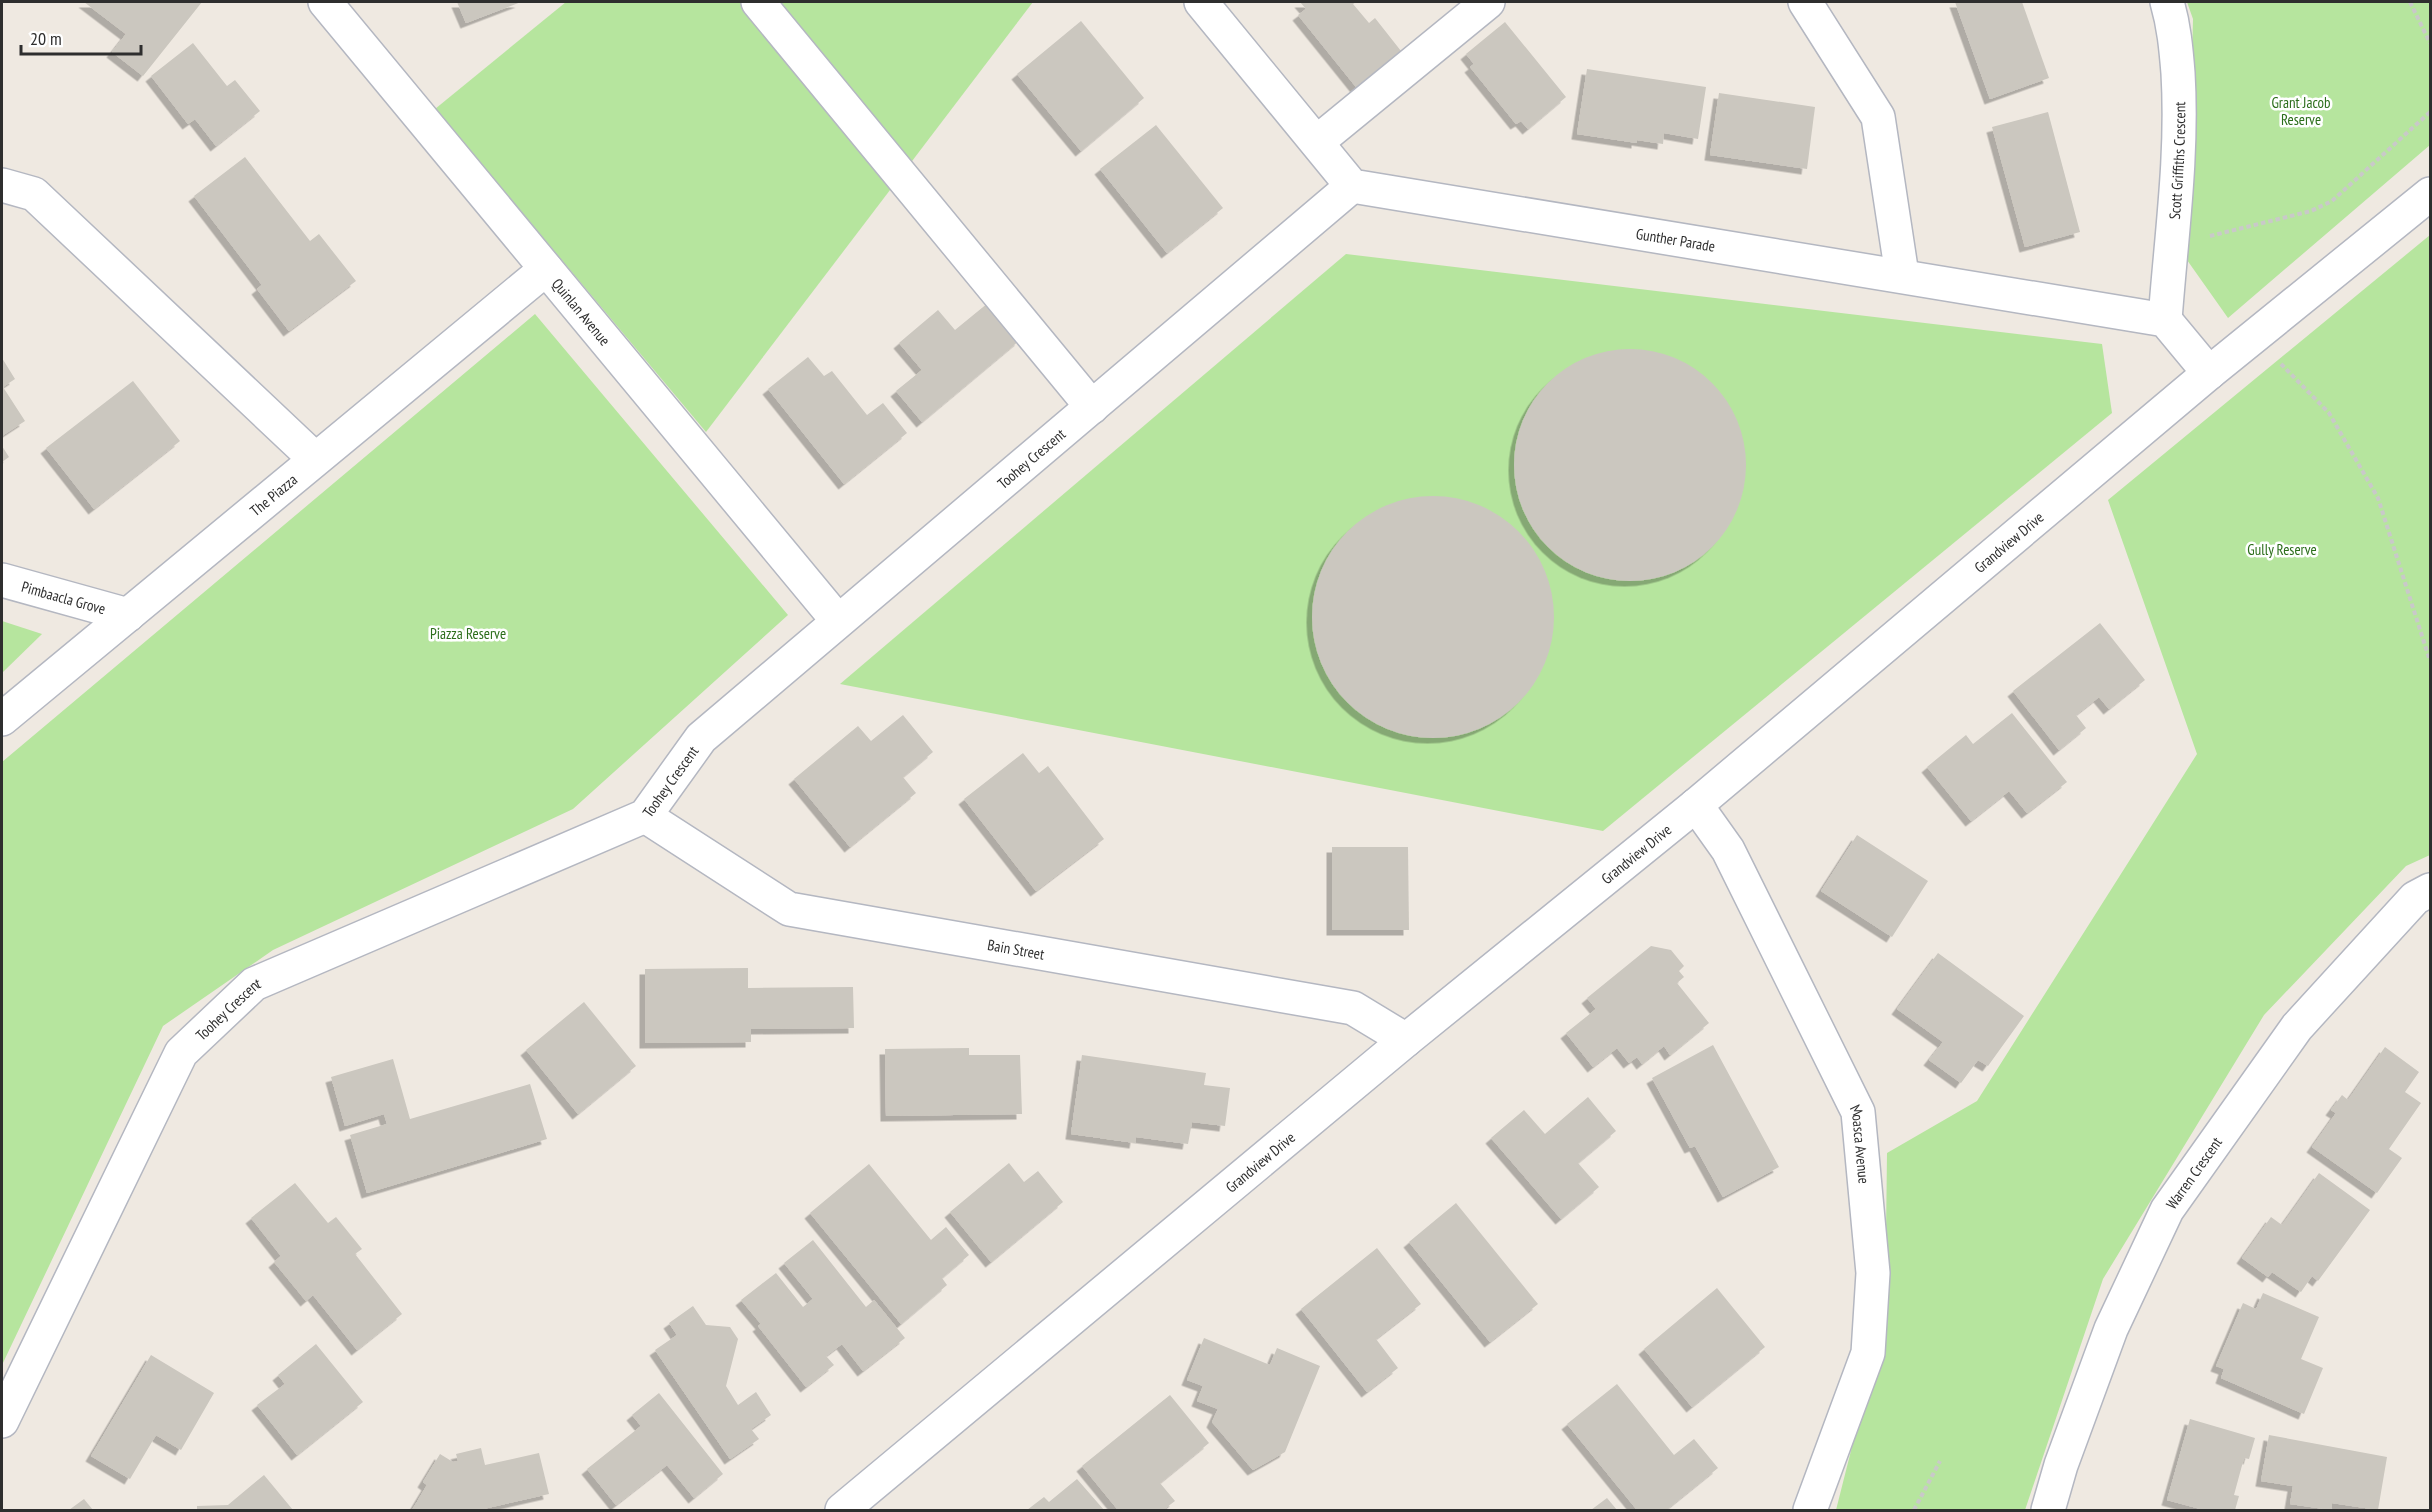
<svg xmlns="http://www.w3.org/2000/svg" width="2432" height="1512" viewBox="0 0 2432 1512" font-family="'PT Sans Narrow',sans-serif">
<defs>
<filter id="shadow"><feDropShadow dx="-5.5" dy="5.5" stdDeviation="0" flood-color="#0004"/></filter>
</defs>
<rect width="100%" height="100%" fill="#efe9e1"/>
<g fill="#b6e59e">
<path d="M566,2H1033L706,432L435,109Z"/>
<path d="M2187,2H2430V145L2228,318L2187,260L2193,19Z"/>
<path d="M2430,235V855L2406,866L2264,1015L2103,1279L2025,1510H1836L1885,1316L1887,1153L1977,1101L2197,754L2108,500Z"/>
<path d="M1346,254L2102,344L2112,413L1603,831L840,684Z"/>
<path d="M535,314L788,615L573,809L273,950L163,1026L2,1365V762Z"/>
<path d="M2,621L42,634L2,673Z"/>
</g>
<g fill="#cbc7bf" filter="url(#shadow)">
<path d="M84,2H202L143,76L112,52L126,34Z"/>
<path d="M457,2H521L466,23Z"/>
<path d="M1300,2H1356L1353,4L1369,23L1375,18L1401,51L1356,87L1298,15L1306,9Z"/>
<path d="M1955,2H2022L2049,78L1990,99Z"/>
<path d="M1081,21L1144,98L1081,151L1017,74Z"/>
<path d="M1505,22L1566,97L1528,129L1521,121L1516,124L1470,67L1474,64L1466,54Z"/>
<path d="M193,43L227,86L235,80L260,111L216,146L195,119L188,124L151,76Z"/>
<path d="M1587,69L1706,87L1698,139L1664,133L1663,144L1637,140V143L1577,134Z"/>
<path d="M1719,93L1815,107L1807,169L1710,155Z"/>
<path d="M2048,112L2080,232L2025,247L1992,127Z"/>
<path d="M1156,125L1223,208L1167,253L1100,169Z"/>
<path d="M245,157L310,241L319,234L356,281L289,331L257,289L262,285L194,196Z"/>
<path d="M988,303L1020,340L922,422L896,391L922,370L899,343L938,310L955,330Z"/>
<circle cx="1630" cy="465" r="116"/>
<path d="M808,357L824,376L832,371L867,415L883,403L907,433L844,484L768,389Z"/>
<path d="M2,358L15,379L3,387L25,421L2,436Z"/>
<path d="M133,381L180,441L94,509L46,448Z"/>
<path d="M2,446L9,457L2,462Z"/>
<circle cx="1433" cy="617" r="121"/>
<path d="M2100,623L2145,680L2109,709L2099,697L2076,715L2086,728L2059,750L2013,691Z"/>
<path d="M2012,713L2067,782L2027,813L2009,791L1971,821L1927,767L1966,735L1973,744Z"/>
<path d="M903,715L933,752L903,777L916,793L850,847L794,779L858,726L871,741Z"/>
<path d="M1023,753L1039,773L1048,766L1104,839L1036,891L964,799Z"/>
<path d="M1857,835L1928,881L1892,937L1821,891Z"/>
<path d="M1332,847H1408L1409,930H1332Z"/>
<path d="M1651,946L1671,950L1684,966L1679,971L1684,977L1677,983L1709,1023L1670,1055L1664,1046L1642,1064L1637,1057L1629,1063L1617,1048L1593,1067L1566,1033L1596,1009L1587,998Z"/>
<path d="M1938,953L2024,1016L1988,1066L1978,1060L1961,1083L1929,1060L1943,1042L1897,1009Z"/>
<path d="M748,968V988L853,987L854,1028L751,1029V1042L645,1043V969Z"/>
<path d="M584,1002L636,1066L578,1114L526,1050Z"/>
<path d="M1713,1045L1779,1167L1723,1197L1695,1146L1690,1148L1652,1078Z"/>
<path d="M2385,1047L2419,1072L2405,1092L2421,1103L2389,1149L2402,1158L2377,1193L2312,1147L2336,1113L2331,1110L2342,1095L2348,1100Z"/>
<path d="M969,1048V1055H1020L1022,1114L886,1116L885,1049Z"/>
<path d="M1082,1055L1206,1073L1204,1085L1230,1088L1225,1126L1192,1122L1188,1144L1136,1137L1135,1143L1071,1134Z"/>
<path d="M393,1059L410,1119L530,1084L547,1139L367,1193L350,1135L387,1124L384,1114L345,1126L331,1077Z"/>
<path d="M1588,1097L1616,1131L1578,1163L1599,1187L1561,1219L1491,1138L1524,1110L1545,1134Z"/>
<path d="M1009,1163L1024,1182L1038,1171L1063,1202L991,1262L950,1212Z"/>
<path d="M869,1164L931,1240L946,1227L969,1255L942,1278L947,1285L901,1324L810,1213Z"/>
<path d="M2319,1173L2370,1210L2318,1281L2312,1276L2301,1292L2272,1272L2268,1277L2242,1258L2271,1217L2282,1225Z"/>
<path d="M295,1183L328,1223L336,1217L362,1249L355,1254L402,1314L357,1350L313,1295L306,1301L274,1262L281,1256L251,1218Z"/>
<path d="M1456,1203L1538,1304L1490,1342L1409,1242Z"/>
<path d="M813,1240L866,1307L874,1300L905,1338L863,1371L842,1344L826,1356L834,1365L806,1387L758,1326L761,1324L741,1300L776,1273L803,1307L813,1299L784,1263Z"/>
<path d="M1377,1248L1421,1304L1376,1339L1398,1368L1367,1392L1301,1309Z"/>
<path d="M1717,1288L1765,1347L1692,1407L1644,1349Z"/>
<path d="M2263,1293L2319,1317L2301,1359L2323,1368L2304,1414L2221,1378L2224,1369L2216,1366L2243,1303L2256,1309Z"/>
<path d="M693,1306L706,1325L730,1327L738,1339L726,1386L738,1405L756,1392L771,1415L751,1429L759,1439L730,1459L655,1350L677,1335L669,1323Z"/>
<path d="M1204,1338L1270,1365L1277,1348L1320,1366L1285,1452L1253,1470L1212,1422L1218,1409L1197,1401L1203,1386L1187,1380Z"/>
<path d="M316,1344L363,1402L297,1455L257,1405L285,1384L278,1375Z"/>
<path d="M151,1355L214,1393L181,1450L156,1435L130,1479L91,1456Z"/>
<path d="M1617,1384L1674,1455L1694,1439L1718,1468L1666,1510H1637L1567,1424Z"/>
<path d="M659,1393L723,1474L694,1498L667,1465L616,1505L587,1469L641,1426L632,1415Z"/>
<path d="M1170,1395L1209,1443L1160,1483L1175,1501L1163,1510H1118L1082,1466Z"/>
<path d="M2190,1419L2255,1438L2249,1459L2244,1458L2234,1495L2239,1496L2235,1510H2204L2167,1500Z"/>
<path d="M2269,1435L2387,1457L2378,1510L2332,1503L2331,1510L2290,1504L2293,1486L2261,1481Z"/>
<path d="M481,1448L485,1465L539,1453L549,1494L479,1510H412L427,1485L423,1482L440,1454L453,1462L458,1461L456,1454Z"/>
<path d="M264,1475L293,1510H197V1506L228,1505Z"/>
<path d="M1077,1479L1104,1510H1027L1044,1497L1049,1502Z"/>
<path d="M1607,1498L1617,1510H1591Z"/>
<path d="M84,1499L93,1510H69Z"/>
</g>
<g fill="none" stroke-linecap="round" stroke-linejoin="round">
<defs>
<g id="minor">
<path id="s1" d="M325,2L838,621"/>
<path d="M758,2L1092,407"/>
<path id="s2" d="M1201,2L1352,186L2165,320L2209,373"/>
<path d="M1805,2L1878,117L1902,275"/>
<path d="M1317,142L1488,2"/>
<path d="M2,185L34,194L315,459"/>
<path id="s3" d="M2165,320C2171,238 2183,156 2178,73C2176,48 2174,26 2167,2"/>
<path id="s4" d="M2,580L128,615"/>
<path id="s5" d="M2,719L546,269"/>
<path id="s6" d="M1696,805L1728,850L1858,1112L1873,1273L1868,1353L1810,1510"/>
<path id="s7" d="M645,816L789,909L1353,1008L1406,1040"/>
<path id="s8" d="M2,1421L181,1053L254,984L645,816L701,738L1352,186"/>
<path id="s9" d="M842,1510L1406,1040L1696,805L2209,373L2430,194"/>
<path id="s10" d="M2048,1510L2061,1465L2111,1329L2167,1210L2297,1027L2415,898L2430,890"/>
</g>
</defs>
<use href="#minor" stroke="#b4b7c1" stroke-width="36"/>
<g stroke="#c9c9c9" stroke-width="4" stroke-dasharray="4.5 3" stroke-linecap="butt">
<path d="M2410,2L2430,43"/>
<path d="M2210,236L2311,211L2332,201L2430,112"/>
<path d="M2281,364L2329,413L2378,498L2430,661"/>
<path d="M1914,1510L1940,1461"/>
</g>
<use href="#minor" stroke="#fff" stroke-width="33"/>
</g>
<g text-anchor="middle" dominant-baseline="central" stroke-width="5" stroke-linejoin="round" paint-order="stroke">
<g font-size="15" fill="#2c6e1b" stroke="#fff">
<text x="2301" y="102">Grant Jacob<tspan x="2301" dy="17">Reserve</tspan></text>
<text x="2282" y="549">Gully Reserve</text>
<text x="468" y="633">Piazza Reserve</text>
</g>
<g font-size="15" fill="#2e2e2e" stroke="#fff">
<text stroke="none"><textPath href="#s3" startOffset="160">Scott Griffiths Crescent</textPath></text>
<text stroke="none"><textPath href="#s2" startOffset="566">Gunther Parade</textPath></text>
<text stroke="none"><textPath href="#s1" startOffset="402">Quinlan Avenue</textPath></text>
<text stroke="none"><textPath href="#s8" startOffset="1464">Toohey Crescent</textPath></text>
<text stroke="none"><textPath href="#s5" startOffset="352">The Piazza</textPath></text>
<text stroke="none"><textPath href="#s9" startOffset="1516">Grandview Drive</textPath></text>
<text stroke="none"><textPath href="#s4" startOffset="64">Pimbaacla Grove</textPath></text>
<text stroke="none"><textPath href="#s8" startOffset="978">Toohey Crescent</textPath></text>
<text stroke="none"><textPath href="#s9" startOffset="1030">Grandview Drive</textPath></text>
<text stroke="none"><textPath href="#s7" startOffset="402">Bain Street</textPath></text>
<text stroke="none"><textPath href="#s8" startOffset="474">Toohey Crescent</textPath></text>
<text stroke="none"><textPath href="#s6" startOffset="380">Moasca Avenue</textPath></text>
<text stroke="none"><textPath href="#s9" startOffset="544">Grandview Drive</textPath></text>
<text stroke="none"><textPath href="#s10" startOffset="369">Warren Crescent</textPath></text>
</g>
</g>
<rect width="2432" height="1512" fill="none" stroke="#2e2e2e" stroke-width="6"/>
<path d="M21 45v9h120v-9" fill="none" stroke="#2e2e2e" stroke-width="3"/>
<text x="30" y="45" font-size="18" fill="#2e2e2e" stroke="#ffffff" stroke-width="4.5" paint-order="stroke">20 m</text>
</svg>
